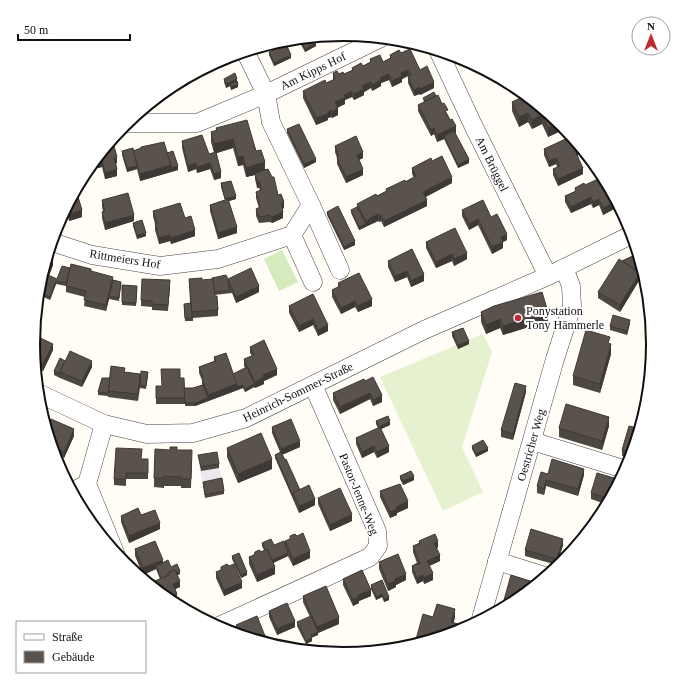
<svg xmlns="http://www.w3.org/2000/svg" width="687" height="689" viewBox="0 0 687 689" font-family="Georgia,serif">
<rect width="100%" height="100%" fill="#fffdf5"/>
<path fill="#eee6ef" d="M217,455L224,494L205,498L198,458Z"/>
<path fill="#d5eabd" d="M282,250L298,282L279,291L264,259Z"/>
<path fill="#e6f1cf" d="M483,334L492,352L462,447L483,492L443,511L380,377Z"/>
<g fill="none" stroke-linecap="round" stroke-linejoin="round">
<defs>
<g id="street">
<path d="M438,50L473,125L548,276"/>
<path d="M245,51L266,94L271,122L311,205L292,235"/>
<path d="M126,123H197L266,94L381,38"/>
<path d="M311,205L340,270"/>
<path d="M292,235L313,282"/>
<path d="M52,242L92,255L160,266L218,259L292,235"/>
<path d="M38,393L104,424L147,434L193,433L246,418L424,330L548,276L633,234"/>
<path d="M104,424L87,484L116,555"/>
<path d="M532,441L627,470"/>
<path d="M72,492L87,484"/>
<path d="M497,561L548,577"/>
<path d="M480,622L555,359L572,306L571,286L564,268"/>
<path d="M217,627L370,557L378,546L377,531L313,385"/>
</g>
</defs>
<use href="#street" stroke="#444" stroke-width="19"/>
<use href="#street" stroke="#fff" stroke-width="18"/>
</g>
<g fill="#4d4742">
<path d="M313,37L316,46L305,52L299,41V38Z"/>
<path d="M269,52L291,58L274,66L269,55Z"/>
<path d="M401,53L420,70L434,88L420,95V94L414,96L408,83V77H409L408,76L402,79V82L392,87L389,80L381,83V86L372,91L371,88L364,92V95L354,100L352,97L345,100V104L338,107V115L332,118L331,117L328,118V120L316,125L303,98V91L326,83L333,80V73L344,74L352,71V68L363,66L370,62V59L383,62L390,58V55Z"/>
<path d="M224,79L237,82L238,87L231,90L230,86L226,88L224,82Z"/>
<path d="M527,95L565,128V129L548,137L542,124L532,129L528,122L519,127L512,111V102Z"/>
<path d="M436,96L448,115L456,133H455L469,163L458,168L444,139L437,142L434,134L431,136L418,111V105L424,102L423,98Z"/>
<path d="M216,128L256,151L278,195L284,208L282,209L283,218L272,223L270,222L259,223L256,216V209L259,208L256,198V192L260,190L259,188H257L255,179V175L246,177L243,165L238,166L233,148L216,153L221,178L214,180L210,169L197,173L196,169L188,172L182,148V141L209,154L214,153L211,142V132L216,131Z"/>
<path d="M287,129L316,162L304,168L287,133Z"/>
<path d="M112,139L117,163L116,164L117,176L105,179L102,167L86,171Z"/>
<path d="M335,146L363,158L359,160L363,175L346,183L337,164V158L335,152Z"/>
<path d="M544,149L578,156L583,174L558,186L553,175V169L557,167L556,164L549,167L544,155Z"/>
<path d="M122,151H133L167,153L178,170L140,181L137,169L127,172L122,155Z"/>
<path d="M432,161L452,183L426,197L427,206L384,227L381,221L379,222L378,221L359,230L351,213V210L357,207V204L377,196L386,191V189L405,182L414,178L412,174V168Z"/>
<path d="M221,183L236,199L229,201L237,233L218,239L210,211V205L225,200L221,187Z"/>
<path d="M585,185L616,208L603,215L599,205L593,208L591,204L571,213L565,202V196L575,192V188Z"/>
<path d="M76,190L82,217L69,221L68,217L60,220Z"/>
<path d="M102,200L134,221L105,230L102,218V212L103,211L102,207Z"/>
<path d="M462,210L491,217L507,240L503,242V248L492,254L478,225L469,230L462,216Z"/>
<path d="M153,211L185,218L195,236L171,244L170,241L159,244L155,230V223L153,217Z"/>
<path d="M327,212L355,245L344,250L327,215Z"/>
<path d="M133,223L146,236L137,239L133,226Z"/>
<path d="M426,242L467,259L454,266L452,261L436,268L426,248Z"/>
<path d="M639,253L640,279L620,312L598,298V292L622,261Z"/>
<path d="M47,256L53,265L49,276L57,279L70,268L91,271L113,280L121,285L119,301L109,299L106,311L84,306L85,297L66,292V286L56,284L50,300L39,295V292L42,286L39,285V284Z"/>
<path d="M388,261L424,281L411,287L407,277L395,282L388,267Z"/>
<path d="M189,279L202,280L228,279L259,292L236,303L232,293L214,295L218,310V316L193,318V321H185L184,307L190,303Z"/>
<path d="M338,283L372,306L358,312L355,307L341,314L332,297V290L338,287Z"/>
<path d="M122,285L137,286L136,306L122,305Z"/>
<path d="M170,287L168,311L152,310V307L141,306V300Z"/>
<path d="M313,294L328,331L318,336L313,325L299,332L289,313V306Z"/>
<path d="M481,312L548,321L503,335L500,328L486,334L481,322Z"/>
<path d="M630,323L627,335L610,330V326Z"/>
<path d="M452,332L469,344L458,349L452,336Z"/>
<path d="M33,344L53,350L43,371L35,367Z"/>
<path d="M610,344L611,354L600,393L573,385V376Z"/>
<path d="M250,347L277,375L264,381V384L255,388L254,387L245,392L243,388L195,406H185V404H156V386H162L180,378L184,388H193L202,385V380L199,373V367L214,361V357L233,374L245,368L244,366V359L252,356L250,353Z"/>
<path d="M65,361L92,367L82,387L60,378L54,375V371Z"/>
<path d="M125,372L148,375L146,389L140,388L138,401L108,397V396L98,395V392L110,378Z"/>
<path d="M365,381L382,402L373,406L370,399L340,414L333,400V393Z"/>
<path d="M526,392L513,440L501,437V430Z"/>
<path d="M376,421L390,425L381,429L389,452L377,458L374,452L362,458L356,444V438L378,428L376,424Z"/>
<path d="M45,426L74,436L64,458L54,454Z"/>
<path d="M609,426L602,450L559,437V428Z"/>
<path d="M272,427L300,447L282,455L300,490L315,505L299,513L275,458V455L280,452L272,433Z"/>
<path d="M641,429L632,459L622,456V450Z"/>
<path d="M472,446L488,451L476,457L472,449Z"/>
<path d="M227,448L272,469L238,483L227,457Z"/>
<path d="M177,450L192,460L191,488H181V486H164V488L154,487V478Z"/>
<path d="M198,455L219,464V468L201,471Z"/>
<path d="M142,459H148V479H126V486L114,485V479Z"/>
<path d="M548,474L584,475L578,496L546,486L544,495L537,493V486Z"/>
<path d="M400,476L414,480L403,485L400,479Z"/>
<path d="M621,480L608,505L591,499V493Z"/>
<path d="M203,482L224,491V494L205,498Z"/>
<path d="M380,491L408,508L397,513V515L390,518L380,497Z"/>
<path d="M318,498L352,521L330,531L318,504Z"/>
<path d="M141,515L160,529L129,543L121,522V516Z"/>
<path d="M285,541L310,558L293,566L288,556L273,563L275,574L257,582L249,564V557L264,550L262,546V543L274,545L285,543Z"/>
<path d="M419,541L438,547L437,548L440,561L429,566L433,580L424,584L423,581L417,584L412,572V566L417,563L413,552V546L419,543Z"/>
<path d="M563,545L557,565L525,556V550Z"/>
<path d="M135,549L171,567L180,574L177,575L180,587L175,589L177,600L172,603L150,585V583L160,579L156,569L143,575L135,556Z"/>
<path d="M232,556L247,575L241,578L232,559Z"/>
<path d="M379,562L406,580L396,585V587L388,591L379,569Z"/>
<path d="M221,570L242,588L224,596L216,578V572Z"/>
<path d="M343,579L371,596L359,601V603L353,606L343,585Z"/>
<path d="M382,580L389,600L384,602L382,597L376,600L371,589V585Z"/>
<path d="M533,589L516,603L508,607L504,606V600Z"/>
<path d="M303,596L339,624L318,633V635L312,637V641L306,644L297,626V622L310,617L303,602Z"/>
<path d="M269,611L295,627L277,635L269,617Z"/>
<path d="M236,625L265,642L263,643L238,635L236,632Z"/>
</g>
<g fill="#3f3936">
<path d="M342,34L335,37V35Z"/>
<path d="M316,43V46L305,52V49Z"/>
<path d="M291,55V58L274,66V63Z"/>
<path d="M408,70V76L402,79V82L392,87V81L401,73Z"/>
<path d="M389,74V80L381,83V86L372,91V85L380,78Z"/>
<path d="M237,79V82L230,84V86L226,88V84Z"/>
<path d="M371,82V88L364,92V95L354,100V94L362,86Z"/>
<path d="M434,82V88L420,95V89Z"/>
<path d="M238,84V87L231,90V87Z"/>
<path d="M420,87V94L414,96V90Z"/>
<path d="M352,91V97L345,100V104L335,109V102L344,95Z"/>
<path d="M338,108V115L332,118V112Z"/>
<path d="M331,110V117L328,118V120L316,125V118Z"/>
<path d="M528,113V122L519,127V117Z"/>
<path d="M542,115V124L532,129V120Z"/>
<path d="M560,122L563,125L565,128V129L548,137V128Z"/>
<path d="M456,126V133L445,138L444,136V139L437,142V135Z"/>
<path d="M434,128V134L431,136V130Z"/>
<path d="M233,139V148L214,154V144Z"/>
<path d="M578,150V156L575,157V151Z"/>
<path d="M363,152V158L357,161V155Z"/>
<path d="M243,156V165L238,166V157Z"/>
<path d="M117,157V163L114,164V158Z"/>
<path d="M556,158V164L549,167V161Z"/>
<path d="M316,159V162L304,168V164Z"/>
<path d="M469,159V163L458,168V165Z"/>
<path d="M102,161V167L86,171L92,163Z"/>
<path d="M265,162V172L255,173V175L246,177V168Z"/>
<path d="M196,163V169L188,172V166Z"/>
<path d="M210,163V169L197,173V167Z"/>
<path d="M171,165L178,166V170L140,181V174Z"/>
<path d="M137,166V169L127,172V168Z"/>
<path d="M583,168V174L558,186V179Z"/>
<path d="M117,169V176L105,179V173Z"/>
<path d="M363,169V175L346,183V177Z"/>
<path d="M221,172V178L214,180V174Z"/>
<path d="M452,177V183L423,198V192Z"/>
<path d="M259,181V188H257V182Z"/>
<path d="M236,196V199L225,202V199Z"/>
<path d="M591,197V204L571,213V207Z"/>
<path d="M599,199V205L593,208V202Z"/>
<path d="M427,200V206L384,227V221Z"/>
<path d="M284,202V208L281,209V203Z"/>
<path d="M616,202V208L603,215V208Z"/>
<path d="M82,210V217L69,221V214Z"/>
<path d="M68,211V217L60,220L64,212Z"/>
<path d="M283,212V218L272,223V217Z"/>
<path d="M378,214V221L359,230V227L366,224V221Z"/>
<path d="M134,215V221L105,230V223Z"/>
<path d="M381,215V221L379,222V216Z"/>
<path d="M478,219V225L469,230V224Z"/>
<path d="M237,227V233L218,239V233Z"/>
<path d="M195,230V236L171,244V238Z"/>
<path d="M146,233V236L137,239V235Z"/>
<path d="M507,234V240L501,243V237Z"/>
<path d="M170,235V241L159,244V238Z"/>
<path d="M355,241V245L344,250V247Z"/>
<path d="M503,242V248L492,254V247Z"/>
<path d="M467,253V259L454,266V259Z"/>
<path d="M452,254V261L436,268V262Z"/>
<path d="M53,259V265L44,287V281Z"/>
<path d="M644,269V272L640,274V279L620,312V305L639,272Z"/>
<path d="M407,271V277L395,282V276Z"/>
<path d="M424,274V281L411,287V281Z"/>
<path d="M113,277V283L109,296V299L106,311V305Z"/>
<path d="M56,281V284L50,300V297Z"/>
<path d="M259,286V292L236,303V297Z"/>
<path d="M372,299V306L358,312V306Z"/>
<path d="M355,301V307L341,314V308Z"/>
<path d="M548,312V321L503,335V326Z"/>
<path d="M313,319V325L299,332V326Z"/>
<path d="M500,319V328L486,334V325Z"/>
<path d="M630,320V323L627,335V331Z"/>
<path d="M328,325V331L318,336V330Z"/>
<path d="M469,341V344L458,349V345Z"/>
<path d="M53,344V350L43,371V364Z"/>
<path d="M611,344V354L600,393V384Z"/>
<path d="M92,361V367L82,387V381Z"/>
<path d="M277,369V375L264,381V384L255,388V382L263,375Z"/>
<path d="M237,384L243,385V388L195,406V403L208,398V395Z"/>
<path d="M254,384V387L245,392V389Z"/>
<path d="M526,386V392L513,440V434Z"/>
<path d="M370,393V399L340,414V407Z"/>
<path d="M382,395V402L373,406V400Z"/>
<path d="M609,417V426L602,450V441Z"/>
<path d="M390,421V425L379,430V427Z"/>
<path d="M74,429V436L64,458V452Z"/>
<path d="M300,441V447L281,455V449Z"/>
<path d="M374,446V452L362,458V452Z"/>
<path d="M389,446V452L377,458V452Z"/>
<path d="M488,448V451L476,457V454Z"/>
<path d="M272,459V469L238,483V474Z"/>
<path d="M584,469V475L578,496V489Z"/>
<path d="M414,476V480L403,485V481Z"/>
<path d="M546,480V486L544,495V489Z"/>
<path d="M315,499V505L299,513V506Z"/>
<path d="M408,501V508L397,513V515L390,518V512L396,507Z"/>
<path d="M352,514V521L330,531V525Z"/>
<path d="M160,523V529L129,543V536Z"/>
<path d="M563,539V545L557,565V559Z"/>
<path d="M438,541V547L434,549V543Z"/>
<path d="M310,551V558L293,566V559Z"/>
<path d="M288,553V556L271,564V561Z"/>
<path d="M440,555V561L427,567V561Z"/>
<path d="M163,560V566H156V569L143,575V568Z"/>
<path d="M275,567V574L257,582V575Z"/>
<path d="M180,571V574L169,579V575Z"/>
<path d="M247,572V575L241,578V575Z"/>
<path d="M433,573V580L424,584V578Z"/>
<path d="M406,574V580L396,585V587L388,591V584L395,579Z"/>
<path d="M423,575V581L417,584V578Z"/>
<path d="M180,581V587L173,590V584Z"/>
<path d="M242,582V588L224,596V590Z"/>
<path d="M533,582V589L530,591Z"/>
<path d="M371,590V596L359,601V603L353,606V600L358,595Z"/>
<path d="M177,594V600L172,603L166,599Z"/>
<path d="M382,594V597L376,600V597Z"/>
<path d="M389,597V600L384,602V599Z"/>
<path d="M455,609V618L451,631V622Z"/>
<path d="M339,617V624L318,633V635L311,638V635L317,632V627Z"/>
<path d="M295,621V627L277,635V629Z"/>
<path d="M458,624V633H456Z"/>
<path d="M265,636V642L263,643L255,640Z"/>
<path d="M312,638V641L306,644V641Z"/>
</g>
<g fill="#5a524d" stroke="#3f3936">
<path d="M313,37L316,43L305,49L300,38Z"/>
<path d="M286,44L291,55L274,63L269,52Z"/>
<path d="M410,49L420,70L427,66L434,82L420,89V87L414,90L408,77L411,75L408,70L401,73L402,76L392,81L389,74L380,78L381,80L372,85L371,82L362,86L364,89L354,94L352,91L344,95L345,98L335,102L338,108L332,112L331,110L328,112V114L316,118L303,91L325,80L326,83L335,79L333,73L337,71L339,74L343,72L344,74L353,70L352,68L361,63L363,66L371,62L370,59L380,55L383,62L391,58L390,55L399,50L401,53Z"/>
<path d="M235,73L237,79L226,84L224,79Z"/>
<path d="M237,81L238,84L231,87L230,84Z"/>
<path d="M434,92L436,96L425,101L423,98Z"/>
<path d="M438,95L442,104L444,103L448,110L445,111L450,120L452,119L456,126L437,135L434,128L431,130L418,105Z"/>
<path d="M527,95L560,122L548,128L542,115L532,120L528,113L519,117L512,102Z"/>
<path d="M247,120L256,151L261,150L265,162L246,168L243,156L238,157L233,139L214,144L211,132L217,130L216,128Z"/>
<path d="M299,124L316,159L304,164L287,129Z"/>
<path d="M454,131L469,159L458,165L444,136Z"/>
<path d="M202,135L209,154L216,152L221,172L214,174L210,163L197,167L196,163L188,166L182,141Z"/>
<path d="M356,136L363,152L357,155L363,169L346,177L337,158L339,156L335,146Z"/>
<path d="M572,136L578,150L575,151L583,168L558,179L553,169L560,166L556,158L549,161L544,149Z"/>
<path d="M112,139L117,157L114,158L117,169L105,173L102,161L92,163Z"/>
<path d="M164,142L171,165L140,174L133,151L141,148V147Z"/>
<path d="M133,148L137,166L127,168L122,151Z"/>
<path d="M173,151L178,166L171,168V165L167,153Z"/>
<path d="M442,156L452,177L423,192L427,200L384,221L381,215L379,216L378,214L366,221L357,204L376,194L377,196L387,191L386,189L405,180V182L416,176L412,168L431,158L432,161Z"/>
<path d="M268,169L272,177H274L278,195L281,194L284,202L281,203L283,212L272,217L270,215L259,217L256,209L260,207L256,192L262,190L259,181L257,182L255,173Z"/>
<path d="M604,178L616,202L603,208L599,199L593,202L591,197L571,207L565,196L576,191L575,188L584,183L585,185L598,179V180Z"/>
<path d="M231,181L236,196L225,199L221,183Z"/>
<path d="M76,190L82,210L69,214L68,211L64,212Z"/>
<path d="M128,193L134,215L105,223L102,212L105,211L102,200Z"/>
<path d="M228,199L237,227L218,233L210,205Z"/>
<path d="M483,200L491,217L497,214L507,234L501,237L503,242L492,247L478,219L469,224L462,210Z"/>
<path d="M180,203L185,218L191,216L195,230L171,238L170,235L159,238L155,223H157L153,211Z"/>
<path d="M338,206L355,241L344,247L327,212Z"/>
<path d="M357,207L366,224L359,227L351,210Z"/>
<path d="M142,220L146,233L137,235L133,223Z"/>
<path d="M455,228L467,253L454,259L452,254L436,262L426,242Z"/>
<path d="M412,249L424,274L411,281L407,271L395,276L388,261Z"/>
<path d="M639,253L644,269L639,272L637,268L634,269L622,261Z"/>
<path d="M47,256L53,259L44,281L40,279Z"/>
<path d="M619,259L640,273L620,305L598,292Z"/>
<path d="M71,264L91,269V271L113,277L106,305L84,300L86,291L66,286Z"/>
<path d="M62,266L70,268L66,283L56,281L50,297L39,292L48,275L57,279Z"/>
<path d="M251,268L259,286L236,297L228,279Z"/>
<path d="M359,273L372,299L358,306L355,301L341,308L332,290L340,286L338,283Z"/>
<path d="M226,275L228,279V285L230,290L214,292L213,279H212V278Z"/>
<path d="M202,278V280L213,279L215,296H217L218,310L192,312L189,279Z"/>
<path d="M142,279L170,280L168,305L152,304V301L141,300Z"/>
<path d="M113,280L121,282L119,298L109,296Z"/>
<path d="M122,285L137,286L136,303L122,302Z"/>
<path d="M542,292L548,312L503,326L500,319L486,325L481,312L494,306Z"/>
<path d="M313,294L328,325L318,330L313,319L299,326L289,306Z"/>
<path d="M191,303L192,318H185L184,304Z"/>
<path d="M613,315L630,320L627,331L610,326Z"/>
<path d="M463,328L469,341L458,345L452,332Z"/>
<path d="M586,330L610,337L608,343L611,344L600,384L573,376Z"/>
<path d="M34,335L53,344L43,364L35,360L33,344Z"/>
<path d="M264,340L277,369L263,375L264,377L255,382L244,359L254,355L250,347Z"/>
<path d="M70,351L92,361L82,381L60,372Z"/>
<path d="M226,353L237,384L208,395L202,378L203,377L199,367L216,361L214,357Z"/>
<path d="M60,358L65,361L60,372V374L54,371Z"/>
<path d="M111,366L125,368L124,372L140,374L138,394L108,391Z"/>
<path d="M247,367L254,384L245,389L243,385L237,387V384L233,374Z"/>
<path d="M161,369H180V378H184L185,398H156V386H162Z"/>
<path d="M141,371L148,372L146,386L140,385Z"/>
<path d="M373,377L382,395L373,400L370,393L340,407L333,393L364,379L365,381Z"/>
<path d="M102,378H110L108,393L98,392Z"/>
<path d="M515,383L526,386L513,434L501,430Z"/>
<path d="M203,385L208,398L195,403H185L184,388H193Z"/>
<path d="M566,404L609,417L602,441L559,428Z"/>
<path d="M388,416L390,421L379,427L376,421Z"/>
<path d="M51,419L74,429L64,452L51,446L45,426L48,427Z"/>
<path d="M291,419L300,441L281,449L272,427Z"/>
<path d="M629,426L641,429L633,453L622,450Z"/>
<path d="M380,427L389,446L377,452L374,446L362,452L356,438Z"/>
<path d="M261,433L272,459L238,474L227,448Z"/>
<path d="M483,440L488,448L476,454L472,446Z"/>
<path d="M170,447H177V450H192L191,479H181V477L164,476V478H154L155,449L170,450Z"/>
<path d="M116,448L142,449L141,459H148V473H126V479H114Z"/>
<path d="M217,452L219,464L201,467L198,455Z"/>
<path d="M281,452L285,460L286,459L300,490L293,493V496L275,455Z"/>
<path d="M552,459L584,469L578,489L546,480L544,489L537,486L541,472L548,474Z"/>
<path d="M411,471L414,476L403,481L400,476Z"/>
<path d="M597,473L621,480L611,499L591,493Z"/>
<path d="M222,478L224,491L205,495L203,482Z"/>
<path d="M400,484L408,501L396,507L397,509L390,512L380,491Z"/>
<path d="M309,485L315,499L299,506L293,493Z"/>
<path d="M340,488L352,514L330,525L318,498Z"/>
<path d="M138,508L141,515L155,510L160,523L129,536L121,516Z"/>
<path d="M531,529L563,539L557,559L525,550Z"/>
<path d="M303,533L310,551L293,559L285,541L290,539V536L295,534L297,536Z"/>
<path d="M435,534L438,541L434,543L440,555L427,561L433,573L424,578L423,575L417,578L412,566L418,563V565L420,564L413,546L420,543L419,541Z"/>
<path d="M271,539L274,545L284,541L288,553L272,560L267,549L265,550L262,543Z"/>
<path d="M155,541L163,560L143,568L135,549Z"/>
<path d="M576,543L580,544L574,551Z"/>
<path d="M267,549L275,567L257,575L249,557L254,555L255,552L259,550L262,552Z"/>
<path d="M239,553L247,572L241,575L232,556Z"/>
<path d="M398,554L406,574L395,579L396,581L388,584L379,562Z"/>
<path d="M168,560L171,567L177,564L180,571L176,572L175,570L168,573V575L161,579L156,566Z"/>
<path d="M227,564L229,566L234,564L242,582L224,590L216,572L221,570V567Z"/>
<path d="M175,570L180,581L173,584L177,594L166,599L151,586L150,583L169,575L168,573Z"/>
<path d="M362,570L371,590L358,595L359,597L353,600L343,579Z"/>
<path d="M511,575L533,582L530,591L516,603L504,600Z"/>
<path d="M382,580L389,597L384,599L382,594L376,597L371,585Z"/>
<path d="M326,586L339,617L317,627L303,596Z"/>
<path d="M287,603L295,621L277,629L269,611Z"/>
<path d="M437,604L455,609L451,622L458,624L456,633L419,644L415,643L423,614L433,617Z"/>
<path d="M257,616L265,636L255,640L241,636L236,625Z"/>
<path d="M311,616L318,632L311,635L312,638L306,641L297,622Z"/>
<path d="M342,647L344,654L355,649L357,654L343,655L327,653Z"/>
</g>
<circle fill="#c12830" stroke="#fff" stroke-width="1.5" cx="518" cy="318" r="4"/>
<g text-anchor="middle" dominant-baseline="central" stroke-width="4" stroke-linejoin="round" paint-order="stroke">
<g font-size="12" fill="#111" stroke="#fff">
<text transform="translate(313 71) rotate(-26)">Am Kipps Hof</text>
<text transform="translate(492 164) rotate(64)">Am Brüggel</text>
<text transform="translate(125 259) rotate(9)">Rittmeiers Hof</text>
<text transform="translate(298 392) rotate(-26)">Heinrich-Sommer-Straße</text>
<text transform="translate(531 445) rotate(-74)">Oestricher Weg</text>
<text transform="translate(359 494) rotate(68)">Pastor-Jenne-Weg</text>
</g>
<g font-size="12" fill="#111" stroke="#fff" text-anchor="start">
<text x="526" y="311">Ponystation<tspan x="526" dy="14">Tony Hämmerle</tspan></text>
</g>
</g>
<path d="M0 0H687V689H0ZM40 344a303 303 0 1 1 606 0a303 303 0 1 1-606 0Z" fill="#fff" fill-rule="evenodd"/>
<path fill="none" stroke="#111" stroke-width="2" d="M40 344a303 303 0 1 1 606 0a303 303 0 1 1-606 0Z"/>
<rect x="16" y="621" width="130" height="52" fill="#ffffff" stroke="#a0a0a0"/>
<rect x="24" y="634" width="20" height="6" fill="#ffffff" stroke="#a0a0a0"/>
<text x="52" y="641" font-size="12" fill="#111111">Straße</text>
<rect x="24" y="651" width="20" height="12" fill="#5a524d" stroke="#a0a0a0"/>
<text x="52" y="661" font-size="12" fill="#111111">Gebäude</text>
<g transform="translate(651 36)"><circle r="19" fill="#ffffff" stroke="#a0a0a0"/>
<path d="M0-3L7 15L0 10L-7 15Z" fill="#c12830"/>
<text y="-6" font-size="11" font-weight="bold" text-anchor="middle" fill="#111111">N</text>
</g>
<path d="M18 34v6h112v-6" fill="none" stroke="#111111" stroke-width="2"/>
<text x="24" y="34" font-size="12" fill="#111111" stroke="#ffffff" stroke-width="3" paint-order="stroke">50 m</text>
</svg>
